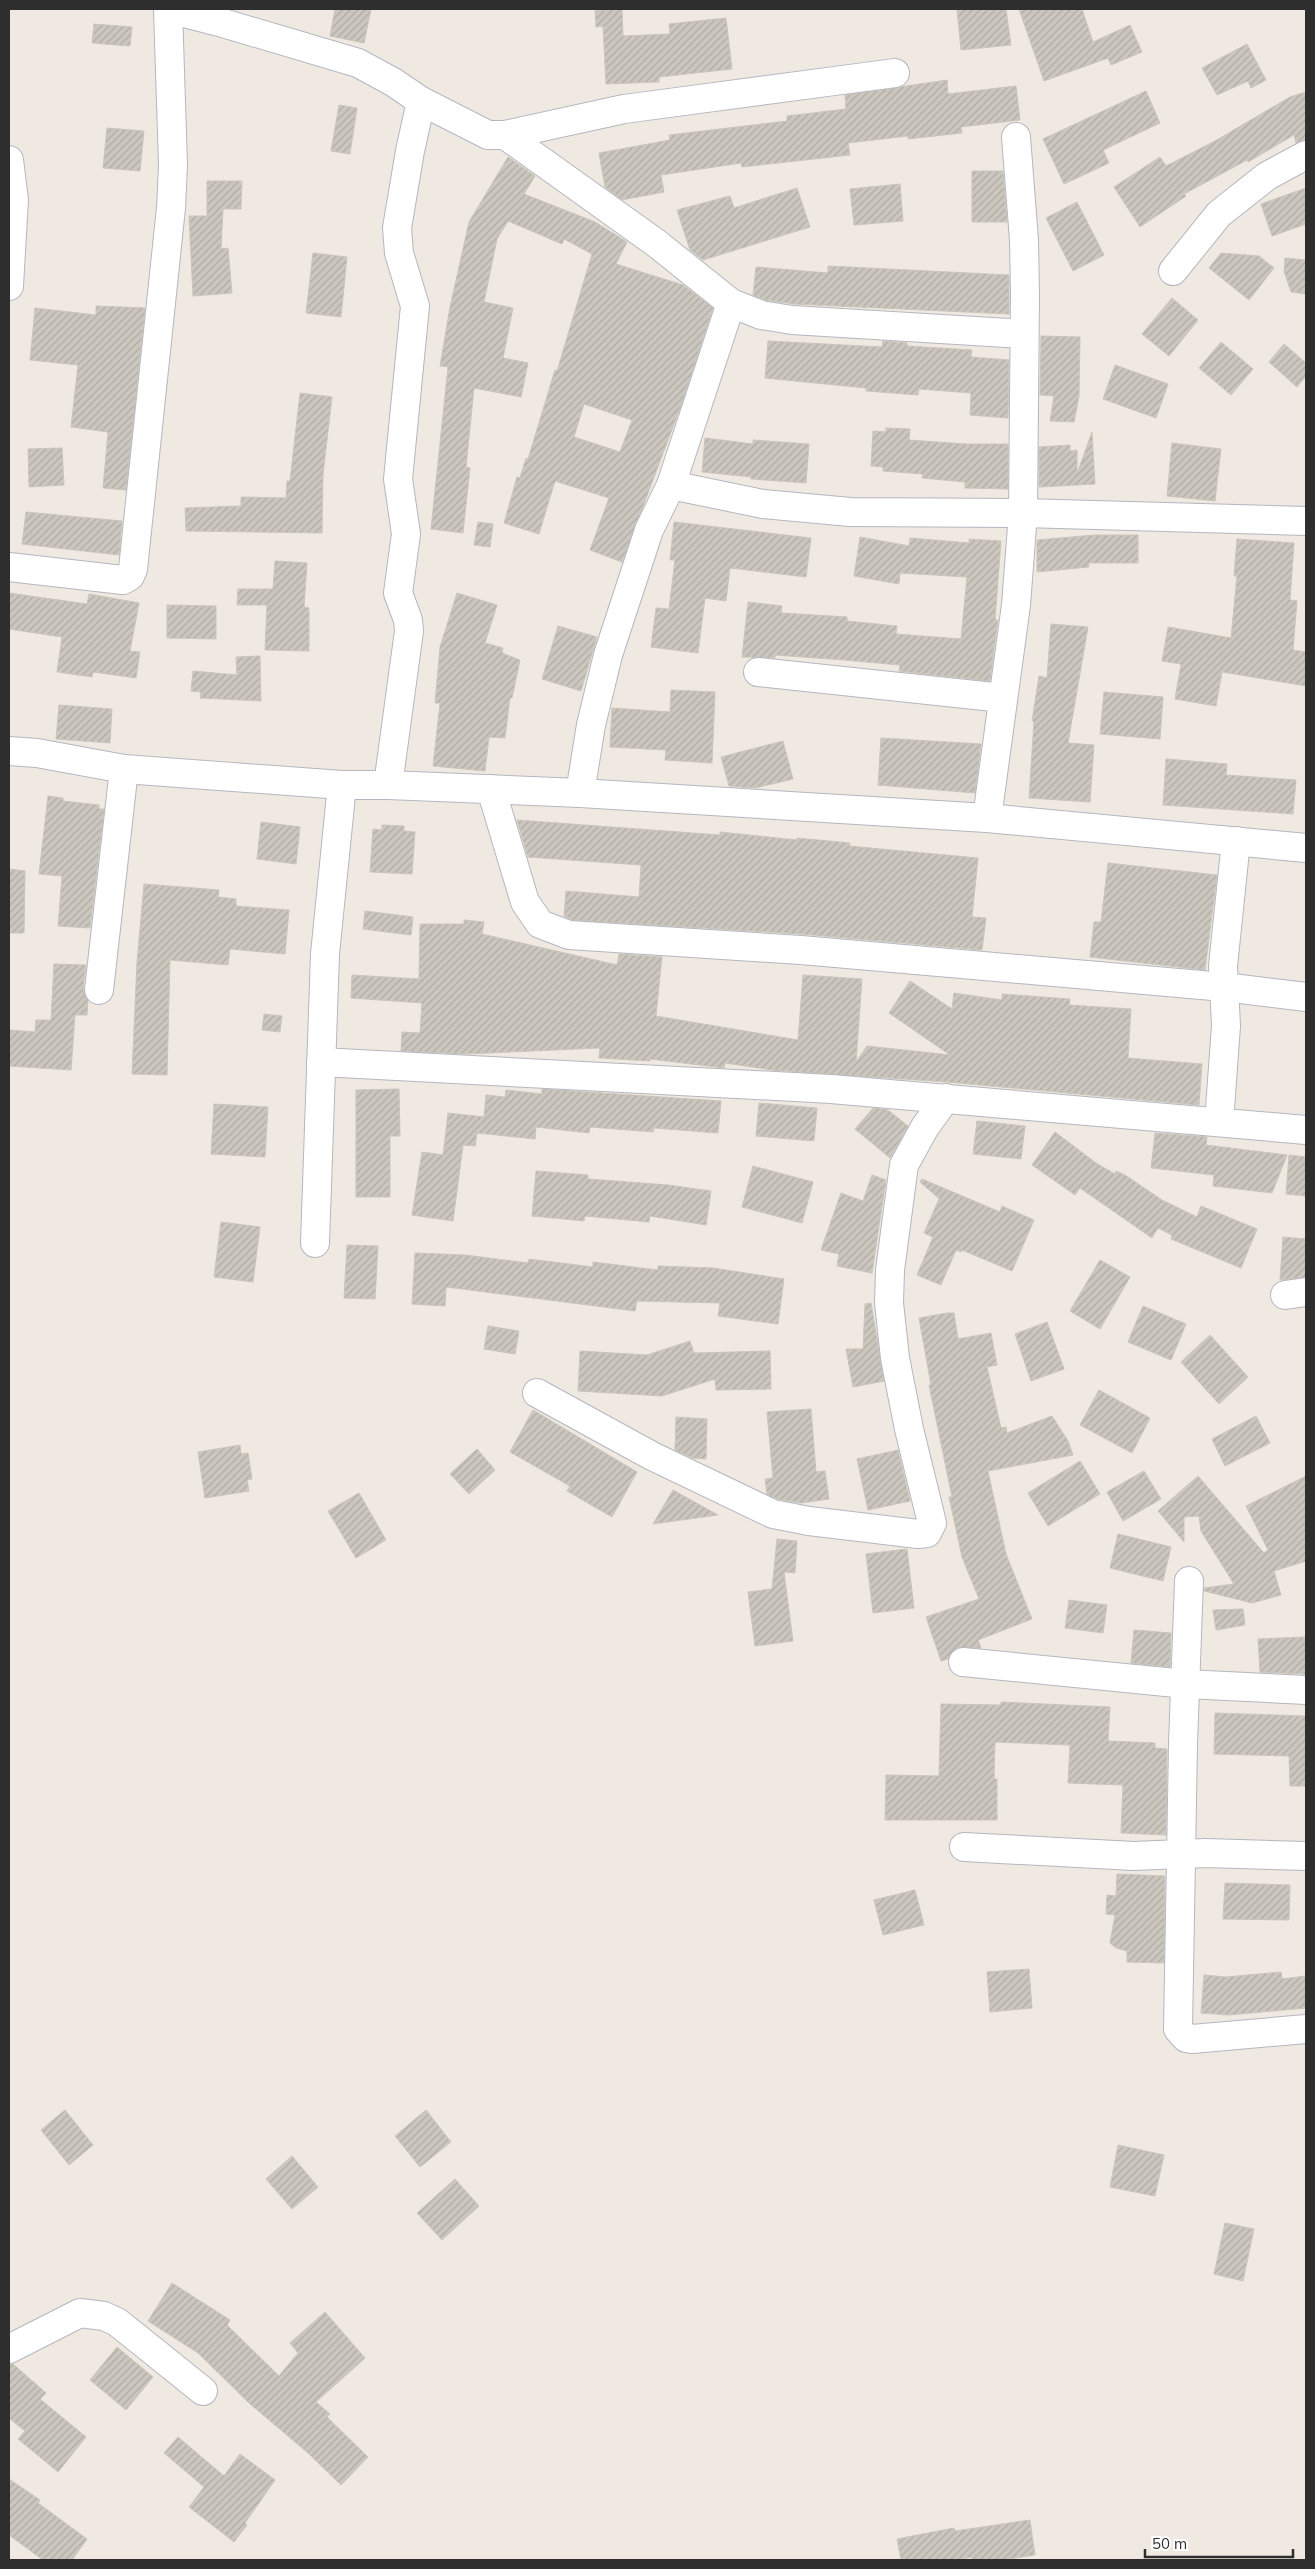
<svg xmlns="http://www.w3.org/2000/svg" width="1315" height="2569" viewBox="0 0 1315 2569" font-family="Mulish,sans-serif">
<defs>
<pattern id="building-hatch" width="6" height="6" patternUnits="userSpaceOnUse" patternTransform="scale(1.25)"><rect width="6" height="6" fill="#cbc7bf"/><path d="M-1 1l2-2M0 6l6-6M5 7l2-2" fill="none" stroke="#afaba4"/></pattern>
</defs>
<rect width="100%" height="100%" fill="#efe9e1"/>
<g fill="url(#building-hatch)" stroke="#cbc5ba" fill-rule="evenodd">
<path d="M335,9H371L364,43L330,36Z"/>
<path d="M622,9L623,36L670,34L669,24L726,18L732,69L659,77V82L606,84L603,26L596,27L595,11Z"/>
<path d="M957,9H1006L1011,45L961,50Z"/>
<path d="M1019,9H1082L1093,42L1130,25L1142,52L1111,65L1108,58L1044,81Z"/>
<path d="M94,24L132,27L130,46L92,43Z"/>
<path d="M1247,44L1266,80L1251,88L1248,81L1217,95L1202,68Z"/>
<path d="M947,80L948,94L1016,86L1020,120L961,127L962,133L908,139V136L848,143L850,155L742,167L741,163L661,175L664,192L622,200L605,187L599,153L670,140L669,135L787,121V116L846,109L845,95Z"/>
<path d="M1146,91L1160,123L1103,150L1109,163L1064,184L1043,139Z"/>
<path d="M1306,92V139L1296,143L1294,135L1248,162L1247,160L1184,194L1186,196L1140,227L1114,187L1160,157L1166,166L1215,141L1290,97Z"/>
<path d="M339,105L357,108L350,154L331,151Z"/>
<path d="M107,128L144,131L140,171L103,168Z"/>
<path d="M508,157L535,176L524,194L595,222L627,242L616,264L683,285L713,308L682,403L622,562L590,550L609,498L555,481L539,534L504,523L517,477L520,478L526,458L528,459L555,370L557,371L592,254L564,239L562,244L508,221L497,239L484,302L513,308L503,358L528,363L521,397L474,388L466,467L470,468L463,533L431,529L448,367L440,366L450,307L469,222ZM584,404L632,420L620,452L574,437Z"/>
<path d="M972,171H1003L1007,222H972Z"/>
<path d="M207,181H242L241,209H223L221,249L228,248L232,293L193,296L189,216H207Z"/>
<path d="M900,184L903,221L854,225L850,189Z"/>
<path d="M797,188L810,227L703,260L690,250L677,210L730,196L734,208Z"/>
<path d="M1306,188V224L1272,236L1261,204Z"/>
<path d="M1077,202L1104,255L1073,271L1046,218Z"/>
<path d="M313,253L347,257L341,317L306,313Z"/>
<path d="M1221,253L1259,256L1274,268L1249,300L1209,268Z"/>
<path d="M1285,258L1306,260V294L1291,292L1284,271Z"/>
<path d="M828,266L1009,275V314L794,304L765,300L753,295L756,267L828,273Z"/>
<path d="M1172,298L1198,320L1169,356L1142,334Z"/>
<path d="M96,306L145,308L126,490L103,488L108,432L71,427L78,365L30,360L35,308L96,315Z"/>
<path d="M1041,336L1080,337L1079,396L1074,422L1050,421L1054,396L1040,395Z"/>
<path d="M768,341L882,347L883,341L907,343V346L972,350L971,357L1009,360L1008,418L970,415L971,393L919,389L918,395L866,391V388L765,378Z"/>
<path d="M1221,342L1253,369L1231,395L1199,368Z"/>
<path d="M1284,344L1306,363V376L1297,387L1269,362Z"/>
<path d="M1115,365L1168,384L1156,418L1103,399Z"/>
<path d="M300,393L332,397L323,474L322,533L186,531L185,508L241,506V497L286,498L287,481H290Z"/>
<path d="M886,428L910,429L909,440L966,444H1008V489L965,488V482L922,478L923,474L883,471V467L871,466L873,431L886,432Z"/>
<path d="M1092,432L1095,484L1039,487V447L1070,445V451L1077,450V474Z"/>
<path d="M705,438L753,444V440L809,444L806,483L751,479V477L702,472Z"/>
<path d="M1172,443L1221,449L1215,501L1167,496Z"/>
<path d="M62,448L64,485L29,487L28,449Z"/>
<path d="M26,512L122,521L119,555L22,544Z"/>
<path d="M478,522L493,524L490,547L474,545Z"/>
<path d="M674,522L811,538L806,577L730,568L726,601L705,598L698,653L651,647L656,608L669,609L675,560H670Z"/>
<path d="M1095,535H1138V563H1088L1089,567L1037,572V540Z"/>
<path d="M860,537L909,546L910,538L969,543V539L1001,541L995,620H998L997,626L990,681L899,671L900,665L844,660L775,655V658L742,657L748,602L782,606L781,613L847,617V621L897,626L896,634L961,639L967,577L900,573L899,584L854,576Z"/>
<path d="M1237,539L1294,543L1290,600L1297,601L1293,650L1306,652V686L1222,672L1216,706L1175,699L1181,664L1162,661L1168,627L1231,638L1237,576H1234Z"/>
<path d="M275,561L307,563L304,607L309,608V651L265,650L267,605H237L238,589H273Z"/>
<path d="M9,593L87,604L89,594L139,603L130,651L140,652L136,678L93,672L92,677L57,672L62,637L9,629Z"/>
<path d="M457,593L497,605L485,643L503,648L502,653L520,660L512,698H510L505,738L489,737L485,771L433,766L440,703H435L440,647Z"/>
<path d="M167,605L216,606V639L167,638Z"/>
<path d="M1051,624L1088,627L1068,743L1094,745L1090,802L1029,798L1034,721H1032L1039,676L1047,678Z"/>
<path d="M558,626L597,637L581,691L542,679Z"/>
<path d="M260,656L261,701L200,698L201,692L191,691L193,671L237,675L236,657Z"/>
<path d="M671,690L715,692L712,763L665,760L666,750L610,747L612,708L670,712Z"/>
<path d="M1104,692L1163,697L1160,739L1100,734Z"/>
<path d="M59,705L112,709L110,743L56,739Z"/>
<path d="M881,738L981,744L975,793L878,785Z"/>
<path d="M783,741L793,779L755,788L729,786L721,757Z"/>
<path d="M1166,759L1227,764L1226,775L1296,780L1293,814L1163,805Z"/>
<path d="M48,796L63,798V801L99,805V809H104L90,928L58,926L62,876L39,874Z"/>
<path d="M517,820L720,835V832L797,840V838L850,843L849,846L978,858L972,917L986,918L982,950L802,934L572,920L564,916L566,891L639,897L641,865L528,857Z"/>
<path d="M261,822L300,827L296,864L257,859Z"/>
<path d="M382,825L404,826V831L415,832L412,874L370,872L373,829L382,830Z"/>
<path d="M1108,863L1217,875L1205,970L1090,957L1094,922H1101Z"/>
<path d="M9,869L25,871L24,933H9Z"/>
<path d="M144,884L219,890L218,897L236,899V906L289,910L285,954L230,949L228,965L170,960L167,1075L132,1074L137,962Z"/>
<path d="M365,911L413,917L411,935L363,929Z"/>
<path d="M464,920L484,922L482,934L617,965L619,954L662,957L656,1016L798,1040L803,975L862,979L856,1062L867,1046L950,1055L889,1013L910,981L952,1009L954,993L1002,1000V994L1070,999L1069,1005L1131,1009L1128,1058L1202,1064L1199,1105L947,1082L772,1070L725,1063L724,1068L650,1059V1061L599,1058L600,1048L466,1054L401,1051L402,1032L420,1033L422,1003L351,998L352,975L419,979L420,924H464Z"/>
<path d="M54,964L86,965L83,988L88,1000L87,1015H75L71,1070L9,1066V1030L35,1032L36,1020H51Z"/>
<path d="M264,1014L282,1016L280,1032L262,1030Z"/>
<path d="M399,1089L400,1136H390V1197H356V1090Z"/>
<path d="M542,1089L721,1101L718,1133L654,1128L653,1132L590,1127L589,1133L536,1127L535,1139L477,1133L475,1146L463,1145L453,1221L412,1215L422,1152L443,1155L448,1113L484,1117L486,1095L505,1097L506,1090L542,1094Z"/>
<path d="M759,1103L817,1108L814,1141L756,1136Z"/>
<path d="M214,1104L268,1107L265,1157L211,1154Z"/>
<path d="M873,1108L888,1110L908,1126L890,1158L855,1129Z"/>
<path d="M977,1121L1025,1126L1021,1159L973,1154Z"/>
<path d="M1055,1132L1096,1163L1115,1174L1116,1171L1125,1175L1162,1200L1197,1217L1201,1206L1257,1229L1241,1268L1171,1239L1172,1235L1158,1228L1152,1238L1080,1188L1075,1195L1032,1165Z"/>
<path d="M1155,1133L1207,1137L1206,1145L1287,1155L1272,1193L1213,1186L1214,1175L1151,1168Z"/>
<path d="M1289,1155L1306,1157V1196L1286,1194Z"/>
<path d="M753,1166L813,1182L802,1223L742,1207Z"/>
<path d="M536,1171L588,1175V1179L668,1185L711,1191L706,1225L650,1216L649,1222L585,1216L584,1221L532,1216Z"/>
<path d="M872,1175L886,1180L872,1273L837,1266L839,1254L821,1250L841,1193L863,1201Z"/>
<path d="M922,1179L1000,1212L1002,1206L1034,1220L1012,1271L962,1250L961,1252L956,1250L941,1285L917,1275L933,1237L924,1233L939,1199L942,1201L920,1182Z"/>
<path d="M221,1222L260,1227L253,1282L214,1277Z"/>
<path d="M1283,1237L1306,1239V1277L1280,1280Z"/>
<path d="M347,1245L378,1246L375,1299L344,1298Z"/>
<path d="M415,1253L465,1255L528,1263L529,1259L593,1267V1262L658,1270V1266L713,1268L784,1279L778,1324L718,1316L720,1303L637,1301L635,1311L446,1287L445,1306L412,1304Z"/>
<path d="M1100,1260L1130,1277L1100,1329L1070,1311Z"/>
<path d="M871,1303L884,1381L853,1387L846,1349H863L865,1304Z"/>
<path d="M1143,1306L1186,1324L1171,1360L1128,1342Z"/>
<path d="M947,1313H954L958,1339L991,1333L997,1365L987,1367L1001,1428L1006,1427L1007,1433L1052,1416L1068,1441L1073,1455L988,1471L1006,1554L1032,1619L978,1640L981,1648H956L948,1659L941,1661L926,1617L979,1599L962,1557L949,1497H952L929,1385H931L919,1318Z"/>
<path d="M1047,1322L1064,1369L1031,1381L1015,1334Z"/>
<path d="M488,1326L519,1331L515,1354L484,1349Z"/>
<path d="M1210,1335L1248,1377L1219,1404L1181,1362Z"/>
<path d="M690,1341L694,1353L770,1351L771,1389L716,1390L715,1379L662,1396L578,1391L580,1351L647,1355Z"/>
<path d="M1099,1390L1150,1418L1132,1453L1080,1425Z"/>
<path d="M811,1409L816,1472L825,1471L829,1499L801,1503L778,1499L767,1494L765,1479L773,1478L767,1412Z"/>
<path d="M533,1410L637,1472L612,1517L567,1491L570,1486L510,1452Z"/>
<path d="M1256,1416L1270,1443L1225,1466L1212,1439Z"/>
<path d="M676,1417L707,1419L706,1459L693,1458L675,1450Z"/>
<path d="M240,1445L241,1454L248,1453L252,1479L247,1480L249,1491L205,1498L198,1452Z"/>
<path d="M477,1449L495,1470L469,1494L450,1474Z"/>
<path d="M898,1450L910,1501L868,1510L857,1459Z"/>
<path d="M1080,1461L1100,1494L1048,1526L1028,1493Z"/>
<path d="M1144,1471L1161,1499L1123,1521L1107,1492Z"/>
<path d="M1198,1476L1264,1553L1268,1550L1246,1506L1306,1476V1561L1274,1571L1281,1595L1252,1603L1204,1591V1588L1234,1584L1201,1531L1199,1516L1184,1517V1542L1158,1511Z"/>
<path d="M673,1490L718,1515L653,1524Z"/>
<path d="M359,1493L386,1540L356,1558L328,1511Z"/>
<path d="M1118,1534L1171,1547L1163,1581L1110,1568Z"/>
<path d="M777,1539L797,1541L795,1573L784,1572L793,1641L755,1646L748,1592L772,1589Z"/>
<path d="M907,1549L914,1608L873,1613L866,1554Z"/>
<path d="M1069,1600L1107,1605L1103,1633L1065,1628Z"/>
<path d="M1243,1609L1245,1625L1216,1630L1213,1610Z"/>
<path d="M1134,1630L1171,1633L1170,1667L1131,1663Z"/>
<path d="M1306,1637V1674L1260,1672L1258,1639Z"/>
<path d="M1001,1702L1110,1707L1108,1741L1155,1743V1748L1167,1749L1166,1835L1121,1833L1123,1785L1068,1783L1070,1745L995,1742L994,1779H997V1820H885L886,1775L939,1776L941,1704L1001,1705Z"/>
<path d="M1215,1713L1306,1716V1786H1290L1289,1756L1214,1754Z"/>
<path d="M1117,1874L1165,1876L1164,1963L1127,1962V1951L1116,1948L1110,1943L1115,1915L1106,1914L1107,1895L1116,1896Z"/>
<path d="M1225,1883L1290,1885L1289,1920L1223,1919Z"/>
<path d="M915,1890L924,1925L883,1935L874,1900Z"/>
<path d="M1029,1969L1032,2008L990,2012L987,1972Z"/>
<path d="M1281,1972L1282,1979L1306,1976V2008L1229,2015L1201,2013L1204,1975L1226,1977Z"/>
<path d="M65,2110L93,2145L69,2165L41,2130Z"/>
<path d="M426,2110L451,2142L420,2167L395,2136Z"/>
<path d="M1118,2145L1164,2155L1155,2196L1110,2187Z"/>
<path d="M292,2156L318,2187L292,2209L266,2179Z"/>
<path d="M455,2179L479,2206L442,2240L417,2213Z"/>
<path d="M1225,2223L1254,2229L1243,2281L1214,2274Z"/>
<path d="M172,2283L230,2320L227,2325L279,2376L298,2353L290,2343L325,2312L365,2358L316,2402L330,2414L327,2417L368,2457L341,2485L308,2453L249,2403L198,2353L148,2321Z"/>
<path d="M117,2347L153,2377L126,2410L90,2380Z"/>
<path d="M13,2364L46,2393L40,2399L86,2437L58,2472L18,2439L25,2431L9,2418V2365Z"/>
<path d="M178,2437L224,2476L240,2454L275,2480L245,2523L247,2525L234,2542L189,2507L204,2487L164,2453Z"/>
<path d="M9,2479L40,2500L38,2503L87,2539L72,2560H43L9,2535Z"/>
<path d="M1030,2520L1035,2555L1002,2560H972V2557L956,2560H901L897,2539L954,2528L955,2531Z"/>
</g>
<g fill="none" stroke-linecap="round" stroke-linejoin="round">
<defs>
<g id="minor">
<path d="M421,101L488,135H505L624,109L895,73"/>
<path d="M505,135L656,243L731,303L761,315L792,320L1024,334"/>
<path d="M9,160L14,200L9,286"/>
<path d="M1173,271L1219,214L1267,176L1306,155"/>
<path d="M671,485L763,504L850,512L1023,513L1306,521"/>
<path d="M9,567L123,580L130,576L133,569L171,208L173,165L168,9L223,23L358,63L393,82L421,101L410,151L397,228L399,253L415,306L398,479L406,534L398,593L408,620L409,631L388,785"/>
<path d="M758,672L1003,698"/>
<path d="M9,751L37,753L124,769L342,785H388L580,793L987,818L1306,848"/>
<path d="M491,789L525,902L540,924L569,935L801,950L1224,987L1306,997"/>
<path d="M580,793L591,725L608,655L649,530L671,485L731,303"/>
<path d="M987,818L1016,605L1023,513L1025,293L1024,240L1016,137"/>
<path d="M99,990L124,769"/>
<path d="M321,1062L831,1089L1306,1130"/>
<path d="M1219,1122L1226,1026L1223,966L1236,841"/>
<path d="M315,1243L325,954L342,785"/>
<path d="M1285,1295L1306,1292"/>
<path d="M537,1393L652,1456L773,1514L809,1521L918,1534L927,1533L932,1523L909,1429L895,1358L889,1303L890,1270L904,1165L925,1127L946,1098"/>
<path d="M1189,1581L1183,1744L1178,2029L1186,2038L1192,2039L1306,2029"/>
<path d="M963,1662L1186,1684L1306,1690"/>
<path d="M964,1847L1134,1856L1205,1853L1306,1856"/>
<path d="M9,2349L80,2313L104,2316L117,2322L203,2391"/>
</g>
</defs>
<use href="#minor" stroke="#b4b7c1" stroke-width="30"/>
<use href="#minor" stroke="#fff" stroke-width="28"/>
</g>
<rect width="1315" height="2569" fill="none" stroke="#2e2e2e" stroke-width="20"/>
<path d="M1145 2549v8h148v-8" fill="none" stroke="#2e2e2e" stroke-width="2.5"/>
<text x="1152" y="2549" font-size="15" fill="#2e2e2e" stroke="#ffffff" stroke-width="4" paint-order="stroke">50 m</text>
</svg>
